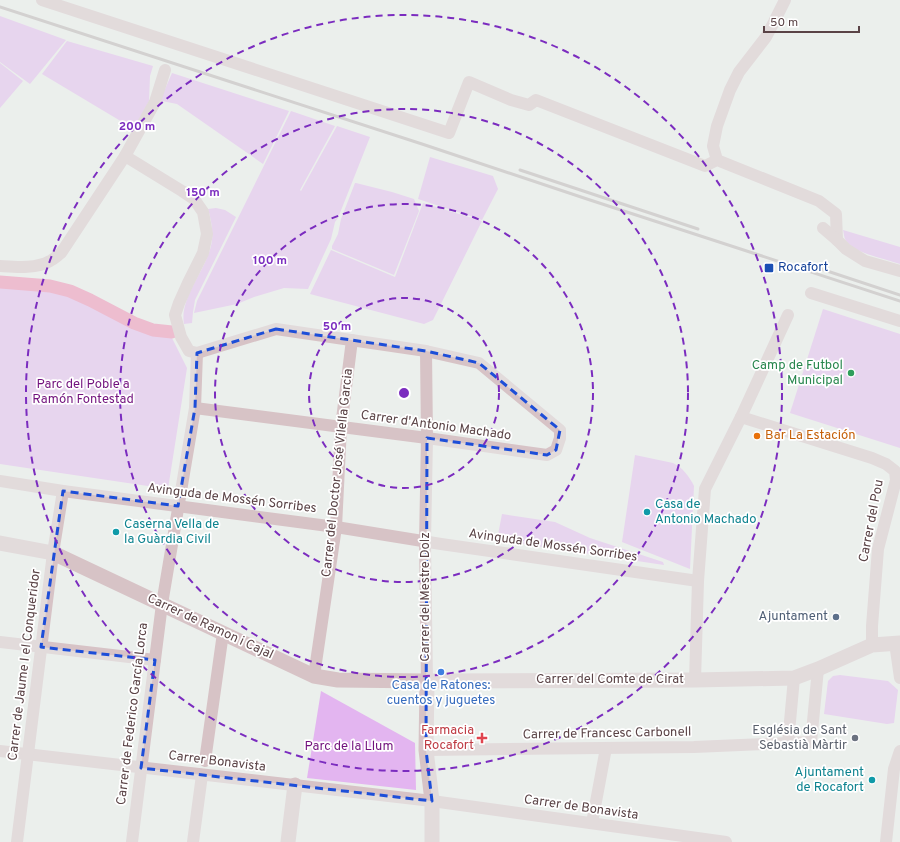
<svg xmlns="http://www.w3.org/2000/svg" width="900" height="842" viewBox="0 0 900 842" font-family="Overpass,sans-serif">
<rect width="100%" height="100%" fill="#ebefec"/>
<g fill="#e3b5f0">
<path d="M0,16L66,40L30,84L0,62Z"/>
<path d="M67,41L153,66L150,76L149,101L134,129L42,74Z"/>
<path d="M0,63L23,81L0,108Z"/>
<path d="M172,73L289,111L263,164L177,104L162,101V96Z"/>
<path d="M291,111L335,126L300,190L301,191L337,126L370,137L338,218L335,222L331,239L308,289L284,288L254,297L237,304L194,313L197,301Z"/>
<path d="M430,157L493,176L498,189L482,220L418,199Z"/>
<path d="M355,183H356L392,192L414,199L419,211L394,275L332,249V246L338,234L341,219Z"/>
<path d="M423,203L482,221L433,320L424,324L310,294L331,250L395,277Z"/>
<path d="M216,208L225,210L236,217L195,300L193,312L192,323L184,324C179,296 209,268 212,240C213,230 211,219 208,209Z"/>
<path d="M843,230L900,247V264C886,259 852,253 845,239C844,237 844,233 843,230Z"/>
<path d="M0,286L48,289L70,294L106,312L132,326L154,333L170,334L187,368L168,489L0,464Z"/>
<path d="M823,309L900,334V448L790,413Z"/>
<path d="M635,455L673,463C683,468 689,476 694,486L690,569L622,542Z"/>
<path d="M502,514L555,522L590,538L663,562L664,565L497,540Z"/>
<path d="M840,675L888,681L898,690L894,723L887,724L824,714L828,681L833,676Z"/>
<path d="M321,691L415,743L416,790L307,778Z"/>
</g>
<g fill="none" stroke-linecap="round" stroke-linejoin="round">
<path stroke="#f080ac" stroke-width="13" d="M0,282L50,286L70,291L90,300L134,323L153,330L172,332"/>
<g stroke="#d7c3c6" stroke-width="12">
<path d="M42,0L449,133L469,82L511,100L529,105L536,100L705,166L717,160L819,201L836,214L837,240"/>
<path d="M125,156L182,191L194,199L203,212L207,234L203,253L188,283L179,303L175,315L181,337L189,351L197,353"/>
<path d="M717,160L713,146L717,126L730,90L739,72L766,37L774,22L785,0"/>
<path d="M823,228L837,240L846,249L865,261L900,271"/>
<path d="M0,266C16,267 36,269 50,261C54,259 57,256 61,253L125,156L155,102L165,70"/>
<path d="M811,293L900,321"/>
<path d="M426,351L427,438L425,542L427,681"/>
<path d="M195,408L427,438L547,455L556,450L560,438V430L479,363L426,351L276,329L197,353"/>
<path d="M741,417L872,458L886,464L895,471L896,480L878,549L872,626V645"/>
<path d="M0,481L63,491L336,527L441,544L698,581"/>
<path d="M0,642L155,660"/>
<path d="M895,643L900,678"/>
<path d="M314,676L336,527L341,427L352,340"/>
<path d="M794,678L788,743L811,742L818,669"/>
<path d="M695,680L698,581L705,489L741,417L788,315"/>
<path d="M426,750L694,747L788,743"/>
<path d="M0,751L432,801L726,842"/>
<path d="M205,761L223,633"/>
<path d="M592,823L606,748"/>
<path d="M17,842L53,553L63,491"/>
<path d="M132,842L162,604L195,408L197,353"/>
<path d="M193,842L202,775"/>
<path d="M886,842L894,769L900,751"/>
</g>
<g stroke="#d7c3c6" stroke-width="15">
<path d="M0,543L53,553L314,676L338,680L427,681L695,680L794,678L818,669L872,645L900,643"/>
<path d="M427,681L426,750L432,801V842"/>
<path d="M288,842L295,785"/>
</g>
<g stroke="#b6adad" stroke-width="3">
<path d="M0,7L422,144L590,200L900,301"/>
<path d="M520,170L698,229"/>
<path d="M809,265L900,295"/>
</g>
</g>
<path d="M0 0H900V842H0ZM276,329L426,351L479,363L560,430L556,450L547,455L427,438L426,750L432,801L141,768L155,660L41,647L63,491L178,506L195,408L197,353Z" fill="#ebefec" fill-opacity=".55" fill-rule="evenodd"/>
<path fill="none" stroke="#1d4ed8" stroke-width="3" stroke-dasharray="8 5" stroke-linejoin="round" d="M276,329L426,351L479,363L560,430L556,450L547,455L427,438L426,750L432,801L141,768L155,660L41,647L63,491L178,506L195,408L197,353Z"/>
<g fill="none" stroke="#7b2cbf" stroke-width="2" stroke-dasharray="7 5">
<circle cx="404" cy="393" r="95"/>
<circle cx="404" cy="393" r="189"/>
<circle cx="404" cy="393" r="284"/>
<circle cx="404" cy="393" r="378"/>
</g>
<rect fill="#1a4fb4" stroke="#fff" stroke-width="1.5" x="764" y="263" width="10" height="10" rx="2"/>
<circle fill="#2e9e5b" stroke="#fff" stroke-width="1.5" cx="851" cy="373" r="4"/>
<circle fill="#e8710a" stroke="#fff" stroke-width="1.5" cx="757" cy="436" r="4"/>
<g fill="#0f9aa8" stroke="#fff" stroke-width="1.5">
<circle cx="647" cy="512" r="4"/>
<circle cx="116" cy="532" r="4"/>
<circle cx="872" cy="780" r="4"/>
</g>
<circle fill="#5c6f8a" stroke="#fff" stroke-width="1.5" cx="836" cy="617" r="4"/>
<circle fill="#3f7fe0" stroke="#fff" stroke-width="1.5" cx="441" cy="672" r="4"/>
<path fill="#e0444e" stroke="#fff" stroke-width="1.5" d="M480 732h4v4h4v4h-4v4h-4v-4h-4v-4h4z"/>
<circle fill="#6b7280" stroke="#fff" stroke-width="1.5" cx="855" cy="738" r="4"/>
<g text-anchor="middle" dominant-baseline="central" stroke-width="3.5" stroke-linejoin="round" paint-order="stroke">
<g font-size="13" fill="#164399" stroke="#fff" text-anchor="start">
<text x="778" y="268">Rocafort</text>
</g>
<g font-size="13" fill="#27864d" stroke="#fff" text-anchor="end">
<text x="843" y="366">Camp de Futbol<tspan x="843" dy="15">Municipal</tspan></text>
</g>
<g font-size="13" fill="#72117d" stroke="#fff">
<text x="83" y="385">Parc del Poble a<tspan x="83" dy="15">Ramón Fontestad</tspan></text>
<text x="349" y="747">Parc de la Llum</text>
</g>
<g font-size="13" fill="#5a4346" stroke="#fff">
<text transform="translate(436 426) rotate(8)">Carrer d'Antonio Machado</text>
<text transform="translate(338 473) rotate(-84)">Carrer del Doctor José Vilella Garcia</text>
<text transform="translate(232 499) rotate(7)">Avinguda de Mossén Sorribes</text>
<text transform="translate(872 521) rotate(-79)">Carrer del Pou</text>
<text transform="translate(553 546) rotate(8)">Avinguda de Mossén Sorribes</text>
<text transform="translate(426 597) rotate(-90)">Carrer del Mestre Dolz</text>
<text transform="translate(210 627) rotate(25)">Carrer de Ramon i Cajal</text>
<text transform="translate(25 665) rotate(-83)">Carrer de Jaume I el Conqueridor</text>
<text x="610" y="680">Carrer del Comte de Cirat</text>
<text transform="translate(133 714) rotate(-83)">Carrer de Federico García Lorca</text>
<text transform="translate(607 734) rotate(-1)">Carrer de Francesc Carbonell</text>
<text transform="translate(217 762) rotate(7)">Carrer Bonavista</text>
<text transform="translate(581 808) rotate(8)">Carrer de Bonavista</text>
</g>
<g font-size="13" fill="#c56008" stroke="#fff" text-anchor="start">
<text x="765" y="436">Bar La Estación</text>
</g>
<g font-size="13" fill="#0d838f" stroke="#fff" text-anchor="start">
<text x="655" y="505">Casa de<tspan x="655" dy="15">Antonio Machado</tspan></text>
<text x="124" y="525">Caserna Vella de<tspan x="124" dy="15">la Guàrdia Civil</tspan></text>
<text x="864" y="773" text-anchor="end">Ajuntament<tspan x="864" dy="15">de Rocafort</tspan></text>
</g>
<g font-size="13" fill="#4e5e75" stroke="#fff" text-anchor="end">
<text x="828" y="617">Ajuntament</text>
</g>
<g font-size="13" fill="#366cbe" stroke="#fff">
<text x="441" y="686">Casa de Ratones:<tspan x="441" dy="15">cuentos y juguetes</tspan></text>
</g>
<g font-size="13" fill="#be3a42" stroke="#fff" text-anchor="end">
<text x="474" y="731">Farmacia<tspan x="474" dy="15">Rocafort</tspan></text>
</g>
<g font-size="13" fill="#5b616d" stroke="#fff" text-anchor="end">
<text x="847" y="731">Església de Sant<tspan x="847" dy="15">Sebastià Màrtir</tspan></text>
</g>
</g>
<circle cx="404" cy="393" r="6" fill="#7b2cbf" stroke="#fff" stroke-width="2"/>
<g font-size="12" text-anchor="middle" font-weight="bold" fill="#7b2cbf" stroke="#fff" stroke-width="3.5" stroke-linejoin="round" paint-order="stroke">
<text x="137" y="130">200 m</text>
<text x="203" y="196">150 m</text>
<text x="270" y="264">100 m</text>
<text x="337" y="330">50 m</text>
</g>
<path d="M764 26v6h95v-6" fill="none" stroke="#5a4346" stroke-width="2"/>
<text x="770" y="26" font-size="12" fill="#5a4346" stroke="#ffffff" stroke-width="3" paint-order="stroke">50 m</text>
</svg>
